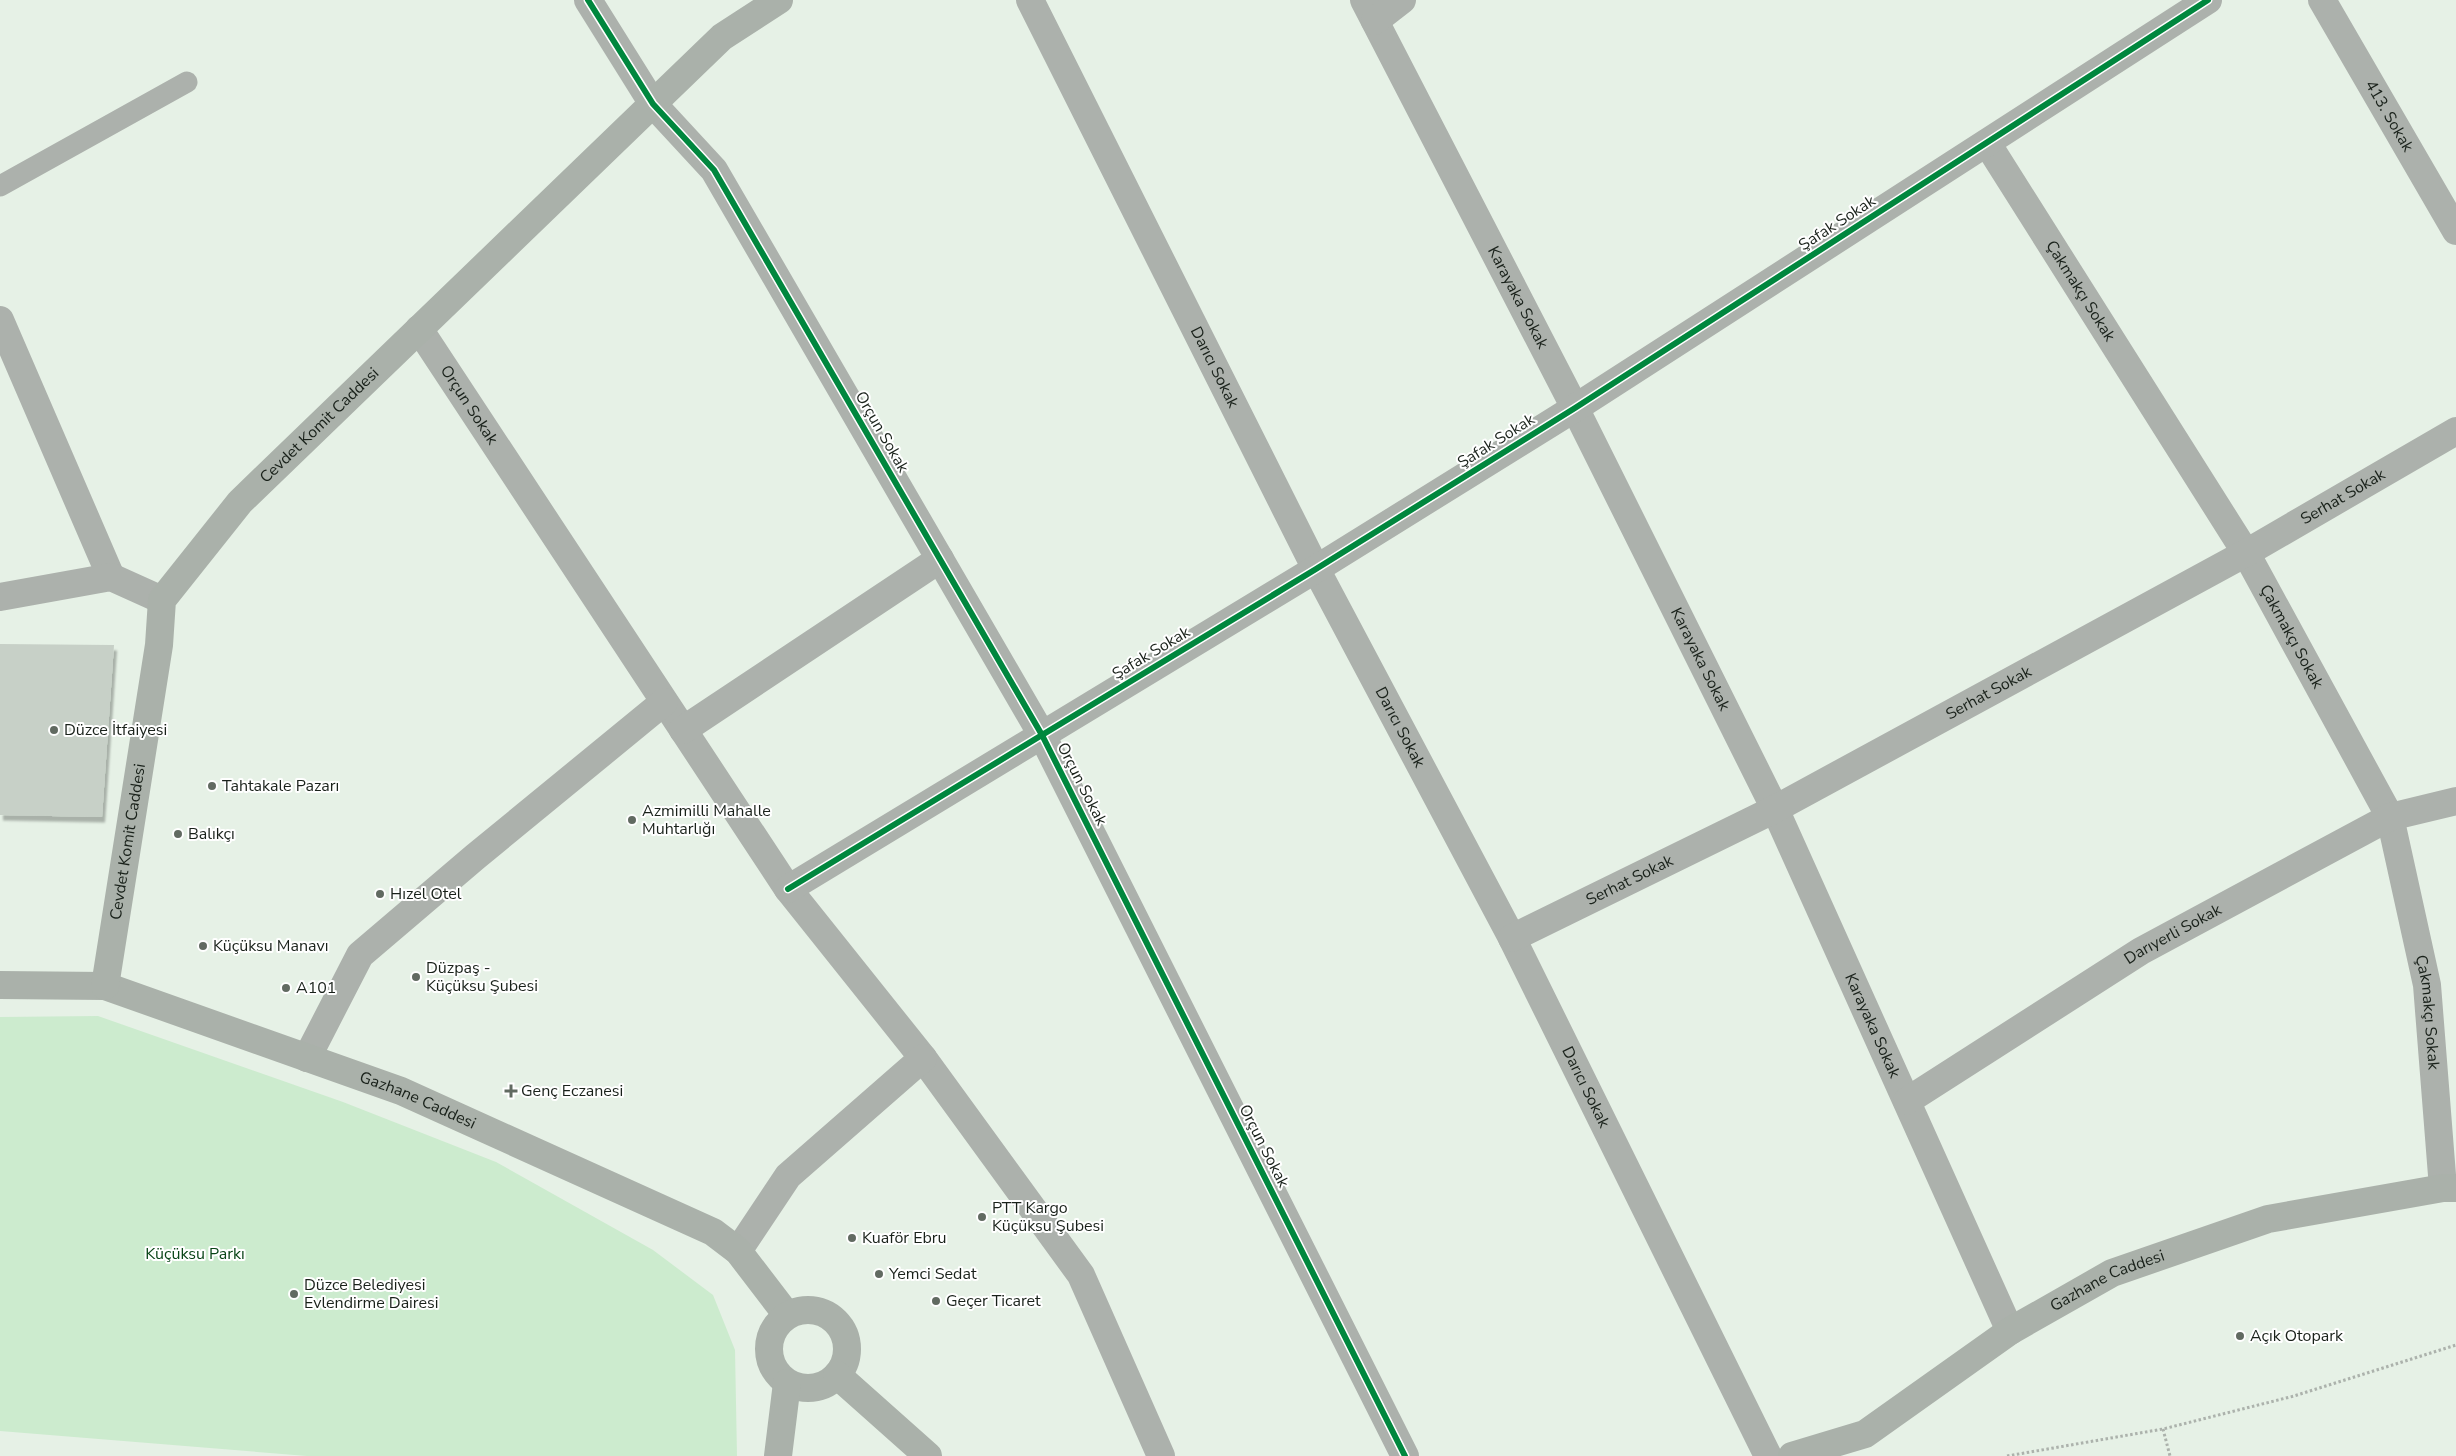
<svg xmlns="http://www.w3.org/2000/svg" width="2456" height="1456" viewBox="0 0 2456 1456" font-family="'Nunito Sans',sans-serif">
<defs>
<filter id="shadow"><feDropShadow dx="3" dy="5.5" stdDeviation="1" flood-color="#0004"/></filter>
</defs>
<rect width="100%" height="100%" fill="#e6f1e6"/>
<path fill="#ccebce" d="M98,1016L343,1102L496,1162L653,1250L713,1295L735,1350L737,1456H307L0,1431V1017Z"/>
<path fill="#c7d0c7" filter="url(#shadow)" d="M0,644L114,645L102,817L0,815Z"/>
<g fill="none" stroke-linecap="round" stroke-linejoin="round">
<g stroke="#acb2ac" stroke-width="3" stroke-dasharray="2.5 2.5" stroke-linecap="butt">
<path d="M2163,1429L2170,1456"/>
<path d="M2007,1456L2163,1429L2294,1396L2456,1345"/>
</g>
<path stroke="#acb1ac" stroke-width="21" d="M0,186L187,82"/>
<g stroke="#acb1ac" stroke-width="28">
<path d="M588,0L653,104L714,170L1042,735L1405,1456"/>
<path id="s1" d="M1030,0L1316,569L1512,938L1768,1456"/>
<path id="s2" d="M1364,0L1575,408L1775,809L2010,1331"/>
<path id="s3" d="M2322,0L2456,231"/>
<path d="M1375,21L1402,0"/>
<path id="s4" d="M1987,143L2246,553L2390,817L2427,985L2443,1188"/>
<path d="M0,320L111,577"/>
<path id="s5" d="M419,329L788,889L923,1058L1081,1275L1161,1456"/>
<path d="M0,597L111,577L162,600"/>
<path d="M683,730L940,559"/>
<path d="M788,889L1316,569L1575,408L2208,0"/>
<path id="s6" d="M1512,938L1775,809L2246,553L2456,431"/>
<path d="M307,1058L360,955L475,857L664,702"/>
<path id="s7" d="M1907,1101L2141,951L2390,817L2456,801"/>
<path d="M738,1251L788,1176L923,1058"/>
</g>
<g stroke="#aab1aa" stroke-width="28">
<path id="s8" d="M0,985L105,986L401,1091L713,1232L738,1251L787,1315"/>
<path id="s9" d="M105,986L159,645L162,600L240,502L722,37L779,0"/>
<circle cx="808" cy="1349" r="39"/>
<path d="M837,1375L928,1456"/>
<path d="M778,1456L787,1383"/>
<path id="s10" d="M1792,1456L1865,1434L2010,1331L2112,1273L2268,1219L2443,1188H2456"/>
</g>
<defs>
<g id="cycleway">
<path d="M588,0L653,104L714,170L1042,735L1405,1456"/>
<path d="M788,889L1316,569L1575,408L2208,0"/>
</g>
</defs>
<use href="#cycleway" stroke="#fff" stroke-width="9"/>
<use href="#cycleway" stroke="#00873e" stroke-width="6"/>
</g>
<g fill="#616a61" stroke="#fff" stroke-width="2">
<circle cx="54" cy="730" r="5"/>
<circle cx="212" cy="786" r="5"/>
<circle cx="632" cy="820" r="5"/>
<circle cx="178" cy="834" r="5"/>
<circle cx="380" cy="894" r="5"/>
<circle cx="203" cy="946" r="5"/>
<circle cx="416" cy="977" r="5"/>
<circle cx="286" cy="988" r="5"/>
<path d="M508.5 1083.5h5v5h5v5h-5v5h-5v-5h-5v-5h5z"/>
<circle cx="982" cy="1217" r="5"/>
<circle cx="852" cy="1238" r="5"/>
<circle cx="879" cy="1274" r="5"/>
<circle cx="294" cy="1294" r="5"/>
<circle cx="936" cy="1301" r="5"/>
<circle cx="2240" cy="1336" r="5"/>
</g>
<g text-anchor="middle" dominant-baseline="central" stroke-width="4" stroke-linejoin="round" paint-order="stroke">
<g font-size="16" fill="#19211a" stroke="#fff">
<text stroke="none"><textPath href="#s3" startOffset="134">413. Sokak</textPath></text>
<text transform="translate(1837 223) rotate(-33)">Şafak Sokak</text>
<text stroke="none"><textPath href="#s4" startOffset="175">Çakmakçı Sokak</textPath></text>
<text stroke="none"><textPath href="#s2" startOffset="335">Karayaka Sokak</textPath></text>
<text stroke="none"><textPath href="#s1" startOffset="411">Darıcı Sokak</textPath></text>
<text stroke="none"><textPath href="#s5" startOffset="91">Orçun Sokak</textPath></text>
<text stroke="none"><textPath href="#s9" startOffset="626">Cevdet Komit Caddesi</textPath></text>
<text transform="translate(882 432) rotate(60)">Orçun Sokak</text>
<text transform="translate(1496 441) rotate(-32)">Şafak Sokak</text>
<text stroke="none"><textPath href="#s6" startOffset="941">Serhat Sokak</textPath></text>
<text stroke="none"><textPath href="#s4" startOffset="580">Çakmakçı Sokak</textPath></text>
<text transform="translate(1151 653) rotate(-31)">Şafak Sokak</text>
<text stroke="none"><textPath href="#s2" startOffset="740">Karayaka Sokak</textPath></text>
<text stroke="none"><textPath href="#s6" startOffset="536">Serhat Sokak</textPath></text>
<text stroke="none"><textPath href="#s1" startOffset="816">Darıcı Sokak</textPath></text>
<text transform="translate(1082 784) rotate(63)">Orçun Sokak</text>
<text stroke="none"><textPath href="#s9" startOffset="146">Cevdet Komit Caddesi</textPath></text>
<text stroke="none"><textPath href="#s6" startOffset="131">Serhat Sokak</textPath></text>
<text stroke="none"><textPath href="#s7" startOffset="314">Darıyerli Sokak</textPath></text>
<text stroke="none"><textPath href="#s4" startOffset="985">Çakmakçı Sokak</textPath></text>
<text stroke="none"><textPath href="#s2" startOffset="1145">Karayaka Sokak</textPath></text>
<text stroke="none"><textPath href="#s1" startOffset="1221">Darıcı Sokak</textPath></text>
<text stroke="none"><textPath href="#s8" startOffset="438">Gazhane Caddesi</textPath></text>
<text transform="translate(1264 1146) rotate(63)">Orçun Sokak</text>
<text stroke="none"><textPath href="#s10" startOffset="364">Gazhane Caddesi</textPath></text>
</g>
<g font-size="16" fill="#19211a" stroke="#fff" text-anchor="start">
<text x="64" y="730">Düzce İtfaiyesi</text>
<text x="222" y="786">Tahtakale Pazarı</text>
<text x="642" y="811">Azmimilli Mahalle<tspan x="642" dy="18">Muhtarlığı</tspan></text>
<text x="188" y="834">Balıkçı</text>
<text x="390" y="894">Hızel Otel</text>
<text x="213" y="946">Küçüksu Manavı</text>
<text x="426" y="968">Düzpaş -<tspan x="426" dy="18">Küçüksu Şubesi</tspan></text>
<text x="296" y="988">A101</text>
<text x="521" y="1091">Genç Eczanesi</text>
<text x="992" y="1208">PTT Kargo<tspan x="992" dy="18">Küçüksu Şubesi</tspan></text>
<text x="862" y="1238">Kuaför Ebru</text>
<text x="889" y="1274">Yemci Sedat</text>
<text x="304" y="1285">Düzce Belediyesi<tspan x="304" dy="18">Evlendirme Dairesi</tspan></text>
<text x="946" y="1301">Geçer Ticaret</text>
<text x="2250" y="1336">Açık Otopark</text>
</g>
<g font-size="16" fill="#094517" stroke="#fff">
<text x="195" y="1254">Küçüksu Parkı</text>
</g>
</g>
</svg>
